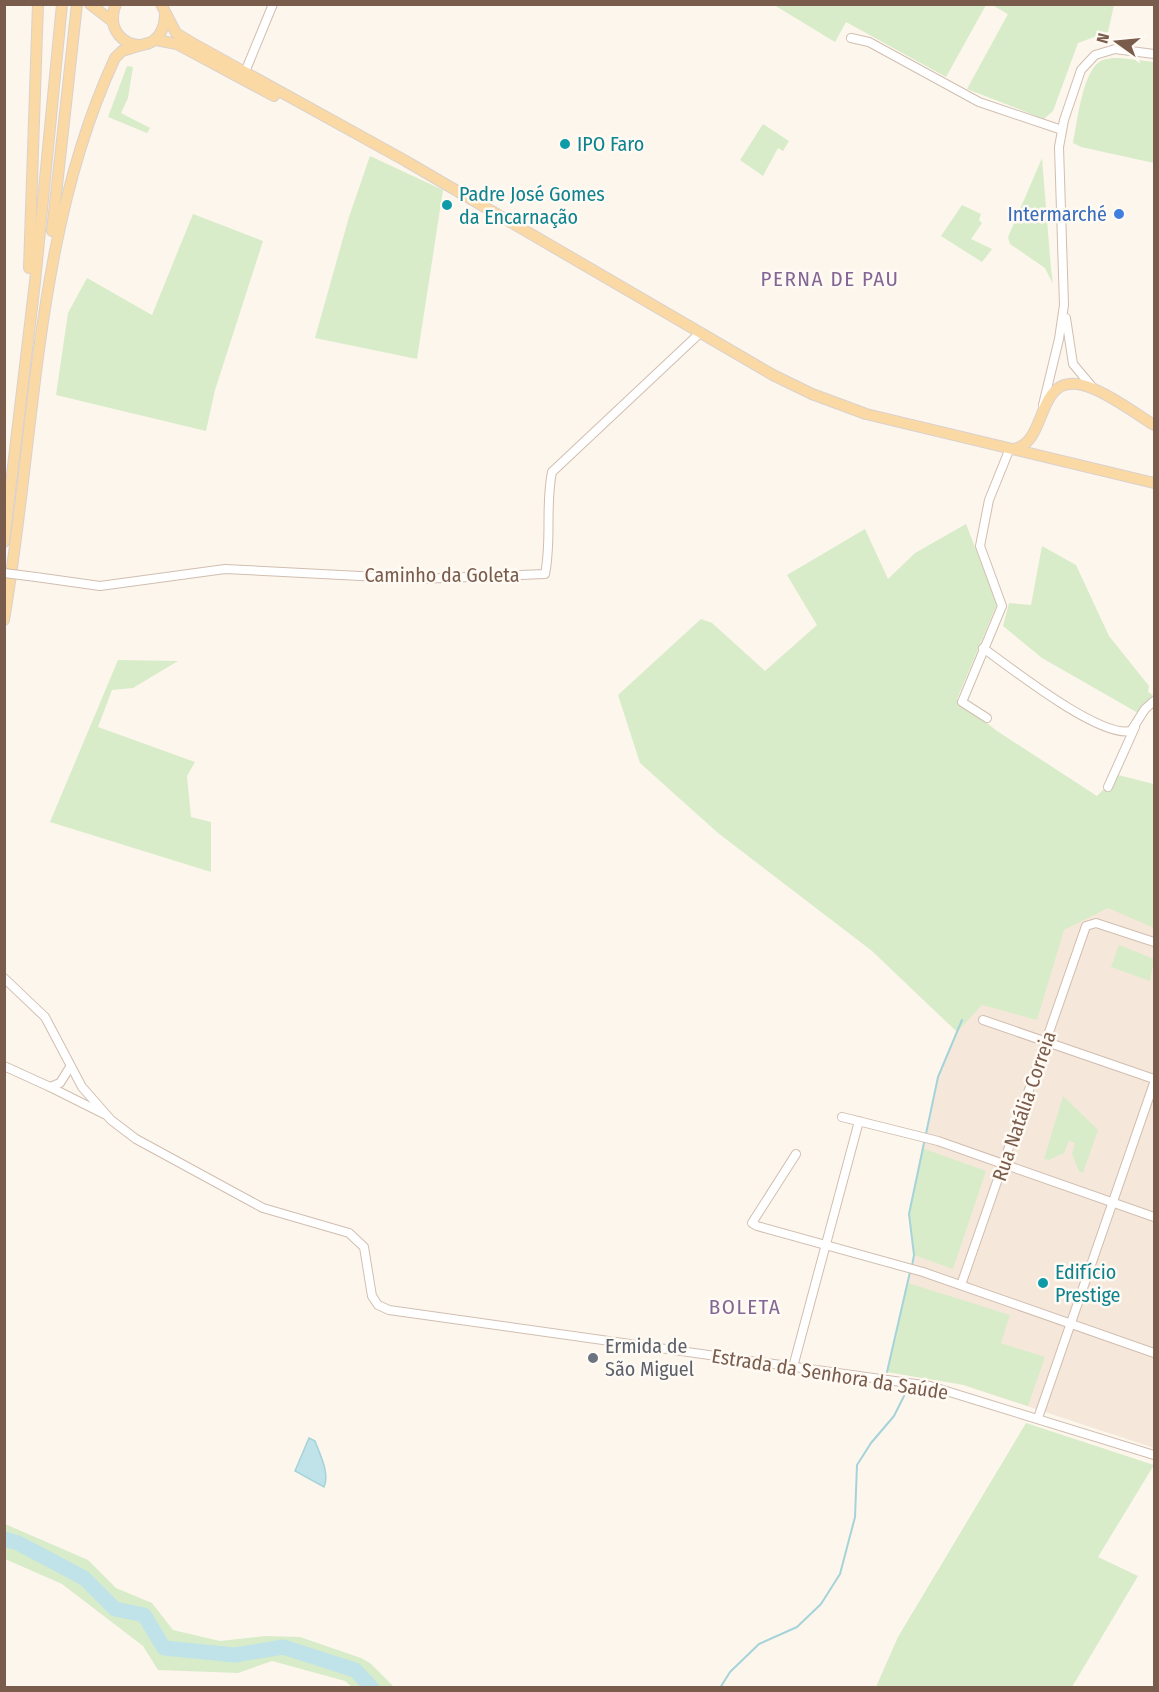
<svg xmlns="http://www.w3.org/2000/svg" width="1159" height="1692" viewBox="0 0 1159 1692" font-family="'Fira Sans Condensed',sans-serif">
<rect width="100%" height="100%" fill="#fdf6ec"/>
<path fill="#f5e8da" d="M1154,850V1448L957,1383L887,1372L914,1255L909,1214L922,1148L938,1077L962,1020Z"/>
<g fill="#d8ecc9">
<path d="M774,5H986L946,77L846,22L835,42Z"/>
<path d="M992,5H1114L1108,32L1078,43L1053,111L1044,119L967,89L1008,14Z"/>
<path d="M1120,58L1154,62V163L1081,147L1073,143C1077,123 1082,76 1098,63C1104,58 1113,58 1120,58Z"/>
<path d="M127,66L133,67L128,98L121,113L150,128L147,133L108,117Z"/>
<path d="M763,124L789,141L783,151L778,148L763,176L740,160Z"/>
<path d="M370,156L443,190L417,359L315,338L349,217Z"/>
<path d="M1042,158L1051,269L1053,284L1045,268L1010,244L1008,237Z"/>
<path d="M962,205L981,214L979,220L982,223L971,239L992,249L982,262L941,236Z"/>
<path d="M193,214L263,241L215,390L206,431L56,395L68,313L87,278L152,315Z"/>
<path d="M966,524L997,604L957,699L997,731L1097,796L1118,775L1154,784V928L1108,908L1064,930L1037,1020L982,1005L957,1032L872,951L718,833L640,763L618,695L701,619L712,623L765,671L817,625L787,575L865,529L888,579L915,553Z"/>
<path d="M1042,546L1076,565L1109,636L1149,686L1148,692L1153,695L1138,713L1042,658L1003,626L1009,603L1031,605Z"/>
<path d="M118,660L178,661L133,688L112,690L98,727L195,762L187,776L191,817L211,822V872L50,822Z"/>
<path d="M1119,945L1154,959L1150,981L1111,967Z"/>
<path d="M1063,1096L1098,1130L1083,1173L1079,1171L1072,1154L1075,1143L1069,1141L1064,1153L1049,1160L1044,1159Z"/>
<path d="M922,1148L986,1171L953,1269L914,1255L909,1214Z"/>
<path d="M908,1283L1010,1315L1001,1343L1045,1357L1028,1406L964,1385L887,1372Z"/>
<path d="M1026,1423L1154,1465L1098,1557L1138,1576L1072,1687H876L898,1637Z"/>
<path d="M5,1524L88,1560L116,1588L152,1603L173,1630L220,1641L265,1636L300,1637L361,1658L370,1663L394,1687H352L345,1681L272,1661L238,1673L158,1670L143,1646L62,1584L5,1559Z"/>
</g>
<path fill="#bfe3e8" stroke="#a5d3da" stroke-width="1.5" d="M309,1438L315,1441C320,1455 330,1473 324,1487L295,1471Z"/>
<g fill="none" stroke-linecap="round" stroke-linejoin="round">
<g stroke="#a5d3da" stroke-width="2">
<path d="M912,1266L914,1255L909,1214L938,1077L962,1020"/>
<path d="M887,1372L910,1272"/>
<path d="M720,1688L730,1672L759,1644L797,1627L821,1604L840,1574L855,1517L857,1465L871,1443L894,1416L904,1396"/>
</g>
<path stroke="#bfe3e8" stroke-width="15" d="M4,1539L18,1543L84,1578L115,1609L144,1615L164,1648L235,1655L283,1647L355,1670L372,1688"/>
<defs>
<g id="minor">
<path d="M851,38L869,42L979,102L1062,130"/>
<path d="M245,72L273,4"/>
<path d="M1066,318L1073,364L1094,389"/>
<path d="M1043,405L1059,339L1064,305L1059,147L1064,120L1081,70L1095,55L1115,49L1154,54"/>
<path d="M36,577L100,586L225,569L418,579L545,574C552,540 545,506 552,472L700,333"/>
<path d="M983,648C1011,668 1099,738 1131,731L1145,709L1154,701"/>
<path d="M987,718L962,702L1002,606L980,546L989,500L1010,448"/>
<path d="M1108,787L1135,727"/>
<path d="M4,978L45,1017L82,1087L111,1120L136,1139L263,1208L349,1233L364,1247L372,1296L378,1305L389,1310L930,1386L1154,1455"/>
<path d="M983,1020L1154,1079"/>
<path d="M4,1066L50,1087L60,1083L70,1067"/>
<path d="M50,1087L104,1114"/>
<path d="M842,1117L938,1141L1154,1217"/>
<path d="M796,1154L752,1223L757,1226L923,1272L1154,1353"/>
<path d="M961,1285L1086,926L1096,923L1154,942"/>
<path d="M793,1367L859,1121"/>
<path d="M1038,1418L1154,1083"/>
</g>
<g id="major">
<path d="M90,4L112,21"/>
<path d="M116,4C98,46 163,65 165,15"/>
<path d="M161,4L176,33L194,44L404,160L773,375L812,394L866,414L1154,483"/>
<path d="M156,40L177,44L274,96"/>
<path d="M52,231L77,4"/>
<path d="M29,268L38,4"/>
<path d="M1014,449C1051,442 1033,363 1094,389C1115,398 1135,413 1154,425"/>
<path d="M4,542L35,282L62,4"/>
<path d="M4,620C36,433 34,232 115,58L122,51L148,43"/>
</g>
</defs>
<use href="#minor" stroke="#d1beb0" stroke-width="10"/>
<use href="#major" stroke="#dad1cd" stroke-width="12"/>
<use href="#minor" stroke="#fff" stroke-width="8"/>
<use href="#major" stroke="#fbd9a5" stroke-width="10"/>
<defs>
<path id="minor-bridge" d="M4,573L36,577"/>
</defs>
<use href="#minor-bridge" stroke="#d1beb0" stroke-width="10" stroke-linecap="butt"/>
<use href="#minor-bridge" stroke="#fff" stroke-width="8"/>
</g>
<g fill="#0f9aa8" stroke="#fffaf3" stroke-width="2">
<circle cx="565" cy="144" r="6"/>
<circle cx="447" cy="205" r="6"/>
<circle cx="1043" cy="1283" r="6"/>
</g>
<circle fill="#3f7fe0" stroke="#fffaf3" stroke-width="2" cx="1119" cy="214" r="6"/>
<circle fill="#6b7280" stroke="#fffaf3" stroke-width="2" cx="593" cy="1358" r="6"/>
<g text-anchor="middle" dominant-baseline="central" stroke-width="5" stroke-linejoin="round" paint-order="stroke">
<g font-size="20" fill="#0d838f" stroke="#fffaf3" text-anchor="start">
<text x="577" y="144">IPO Faro</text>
<text x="459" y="194">Padre José Gomes<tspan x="459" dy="23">da Encarnação</tspan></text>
<text x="1055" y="1272">Edifício<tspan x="1055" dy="23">Prestige</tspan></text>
</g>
<g font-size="20" fill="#366cbe" stroke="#fffaf3" text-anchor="end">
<text x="1107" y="214">Intermarché</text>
</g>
<g font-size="20" fill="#7a5c4d" stroke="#fffaf3">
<text x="442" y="575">Caminho da Goleta</text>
<text transform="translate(1024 1106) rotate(-71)">Rua Natália Correia</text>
<text transform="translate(830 1374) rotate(9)">Estrada da Senhora da Saúde</text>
</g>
<g font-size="20" fill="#5b616d" stroke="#fffaf3" text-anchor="start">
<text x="605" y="1346">Ermida de<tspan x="605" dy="23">São Miguel</tspan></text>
</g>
<g font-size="21" letter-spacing="1.5" fill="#846695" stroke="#fffaf3">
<text x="830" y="279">PERNA DE PAU</text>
<text x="745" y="1307">BOLETA</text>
</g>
</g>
<rect width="1159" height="1692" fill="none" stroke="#7a5c4d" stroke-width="12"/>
<g transform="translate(1117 42) rotate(285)" stroke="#fffaf3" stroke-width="4.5" paint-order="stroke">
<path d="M0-4.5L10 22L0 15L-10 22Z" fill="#7a5c4d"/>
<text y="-9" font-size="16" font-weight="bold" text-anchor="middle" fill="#7a5c4d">N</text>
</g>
</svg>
